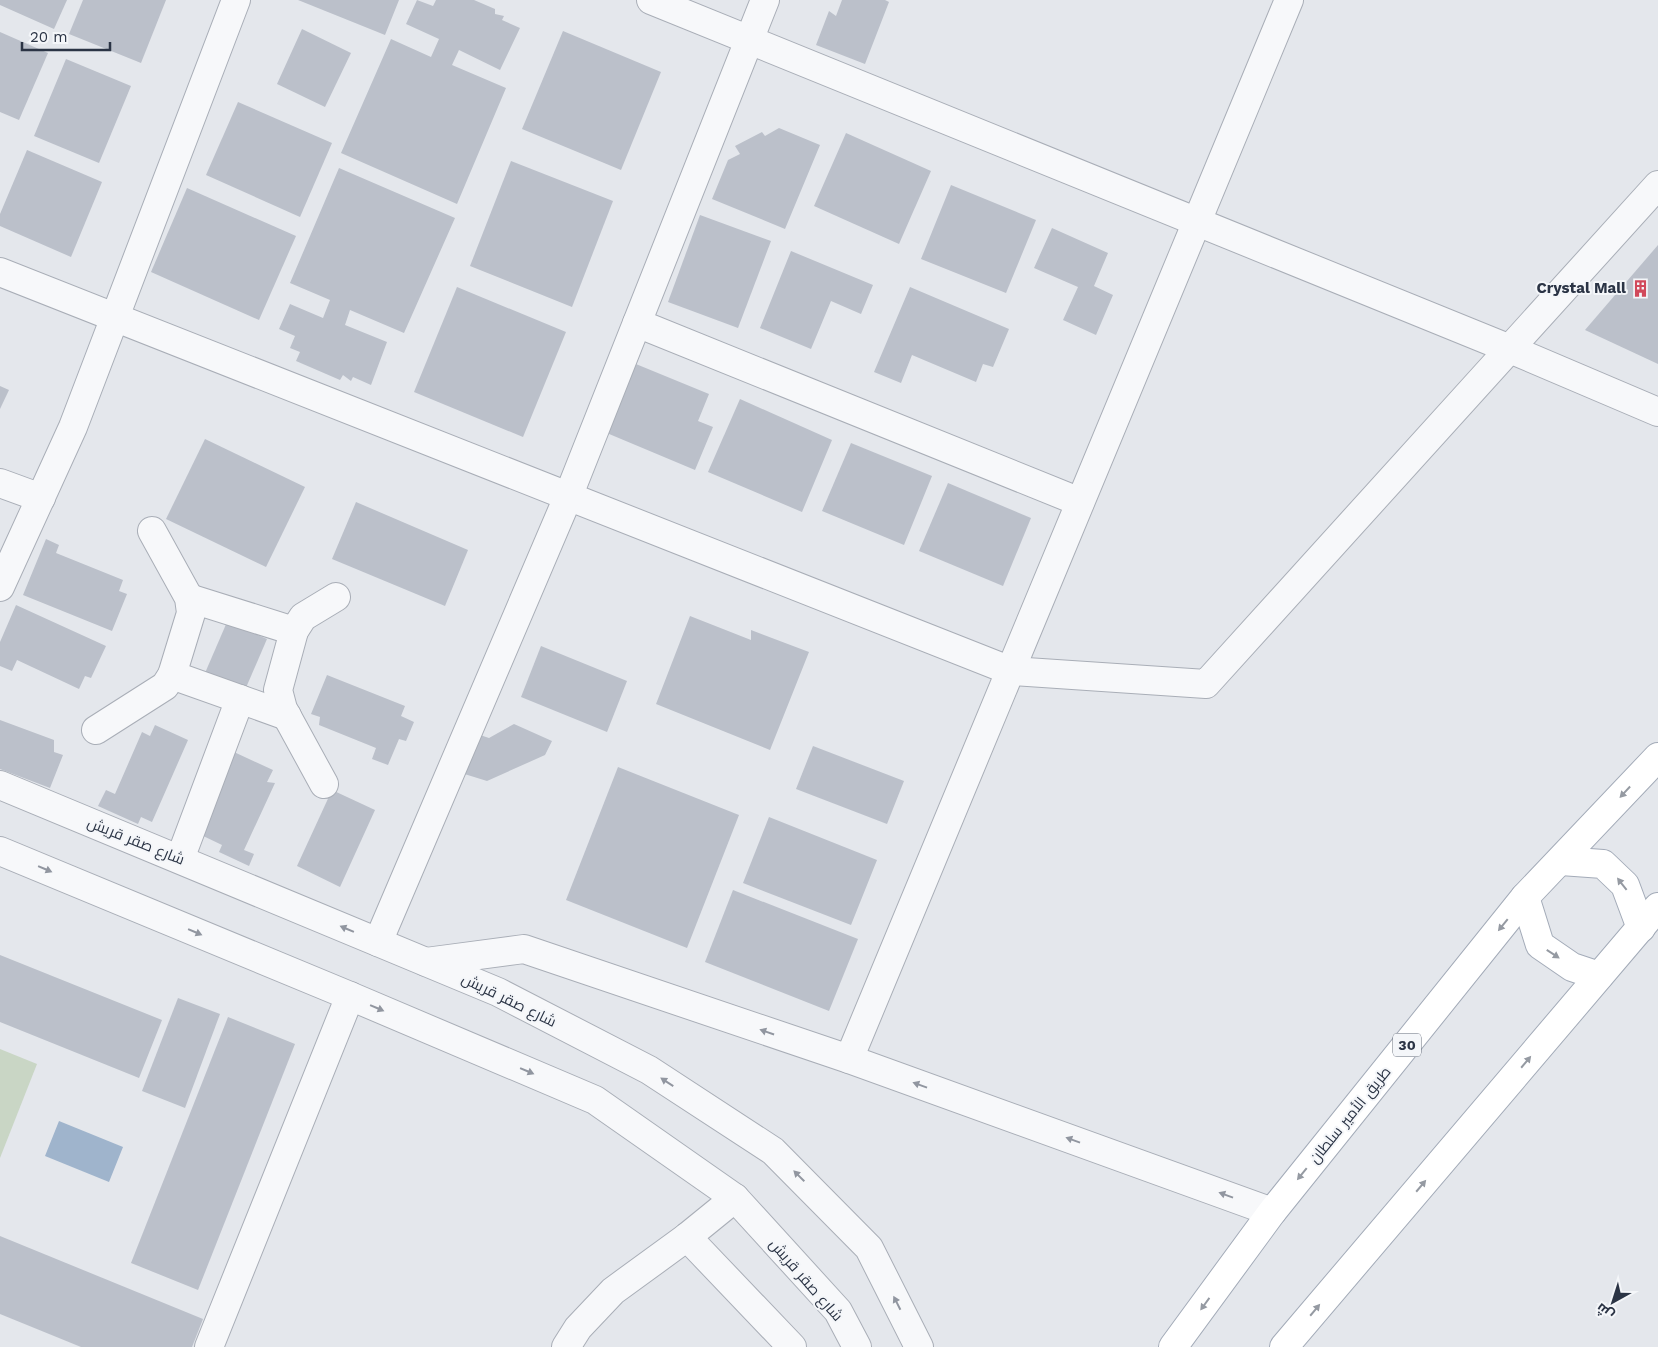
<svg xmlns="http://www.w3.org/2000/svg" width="1658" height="1347" viewBox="0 0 1658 1347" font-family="'Work Sans',Cairo,sans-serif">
<rect width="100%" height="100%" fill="#e4e7ec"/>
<path fill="#c9d6c5" d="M0,1049L37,1064L0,1158Z"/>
<path fill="#9fb4cc" d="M59,1121L123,1147L109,1182L45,1156Z"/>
<g fill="#bbc0ca">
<path d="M0,0H67L54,29L0,5Z"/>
<path d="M83,0H166L141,63L69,34Z"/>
<path d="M298,0H399L385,35Z"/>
<path d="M417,0L433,6L436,0H474L495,9V14L504,16L502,20L520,28L500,70L459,50L452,65L506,88L457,204L341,153L391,39L431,57L439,39L406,24Z"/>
<path d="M842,0H885L889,2L865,64L816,45L829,11L836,16Z"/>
<path d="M302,29L351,53L325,107L277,84Z"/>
<path d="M563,31L661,72L621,170L522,129Z"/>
<path d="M0,32L48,53L19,120L0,112Z"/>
<path d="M66,59L131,86L99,163L34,136Z"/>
<path d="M238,102L332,143L300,217L206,175Z"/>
<path d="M779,128L820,145L785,229L712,199L728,160L740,154L735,146L762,132L765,136Z"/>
<path d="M846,133L931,171L899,244L814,206Z"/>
<path d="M27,150L102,182L71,257L0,226V214Z"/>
<path d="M511,161L613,201L572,307L470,266Z"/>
<path d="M339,168L455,218L404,333L350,310L345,325L387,342L371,385L353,377L351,381L343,375L340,380L296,361L300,352L290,348L295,336L279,329L290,304L323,318L330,300L290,283Z"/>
<path d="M951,185L1036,220L1006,293L921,259Z"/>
<path d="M187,188L296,236L259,320L151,272Z"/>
<path d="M700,215L771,241L738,328L668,302Z"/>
<path d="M1052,228L1108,253L1094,286L1113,295L1096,335L1063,320L1078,287L1034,268Z"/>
<path d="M1658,245V364L1585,330Z"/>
<path d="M791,251L873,285L861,314L831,301L811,349L760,328Z"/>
<path d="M457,287L566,332L523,437L414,392Z"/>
<path d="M910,287L1009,329L993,367L983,364L976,382L912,355L901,383L874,372Z"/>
<path d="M631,362L709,394L698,421L713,427L695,470L602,431Z"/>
<path d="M0,386L9,390L0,409Z"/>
<path d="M740,399L832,440L802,512L708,472Z"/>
<path d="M205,439L305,487L266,567L166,519Z"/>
<path d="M851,443L932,476L904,545L822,511Z"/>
<path d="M948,483L1031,518L1003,586L919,551Z"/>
<path d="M356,502L468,550L445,606L332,559Z"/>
<path d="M46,539L59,545L56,553L123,580L119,591L127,594L112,631L23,595Z"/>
<path d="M16,605L106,646L91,678L85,676L79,689L17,660L12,671L0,666V642Z"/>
<path d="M690,616L751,640V630L809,652L770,750L656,704Z"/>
<path d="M227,622L267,639L245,690L205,673Z"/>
<path d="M541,646L627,681L607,732L521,697Z"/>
<path d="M327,675L405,706L401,716L414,722L406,741L399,739L388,765L372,759L376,748L319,725L320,717L311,714Z"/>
<path d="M0,720L54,740V752L63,755L50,788L0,769Z"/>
<path d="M514,724L552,741L545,755L487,781L458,772L471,732L489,738Z"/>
<path d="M155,725L188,740L152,822L141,817L138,824L98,806L106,790L115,794L142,732L150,736Z"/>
<path d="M813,746L904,781L887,824L796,789Z"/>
<path d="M234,752L273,770L267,782L275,783L244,850L254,854L249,866L219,852L222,845L197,833Z"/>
<path d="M618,767L739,815L687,948L566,900Z"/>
<path d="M332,790L375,810L340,887L297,866Z"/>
<path d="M769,817L877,860L851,925L743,883Z"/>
<path d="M733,890L858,939L829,1011L705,962Z"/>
<path d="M0,955L162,1020L139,1078L0,1022Z"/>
<path d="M178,998L220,1014L185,1108L142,1091Z"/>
<path d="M228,1017L295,1044L198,1290L131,1263Z"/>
<path d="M0,1236L203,1319L192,1347H81L0,1314Z"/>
</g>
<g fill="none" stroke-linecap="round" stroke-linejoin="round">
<defs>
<g id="minor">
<path d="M651,0L1510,349L1658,412"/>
<path d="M0,272L1011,671L1206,684L1658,185"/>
<path d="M637,323L1080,502"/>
<path d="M0,483L41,498"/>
<path d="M0,587L73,427L236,0"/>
<path d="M189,598L294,631"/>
<path d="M172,675L287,716"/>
<path d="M96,730L165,686L172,675L191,613L189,598L152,531"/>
<path d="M324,784L283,709L278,690L294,631L303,617L336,597"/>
<path d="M0,785L498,992L649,1070L773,1151L869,1248L919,1347"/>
<path d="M0,851L350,996L595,1100L735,1198L838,1311L857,1347"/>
<path d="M180,859L240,699"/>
<path d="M378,942L568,497L765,0"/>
<path d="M426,962L524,949L849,1059L1272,1212"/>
<path d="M849,1059L1289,0"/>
<path d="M687,1237L792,1347"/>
<path d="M209,1347L350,996"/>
<path d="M566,1347L578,1328L613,1291L687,1237L735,1198"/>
</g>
<g id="major">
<path d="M1561,861L1603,864L1625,885L1641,928"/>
<path d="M1525,897L1540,945L1572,967L1599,976"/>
<path d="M1173,1347L1272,1212L1525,897L1658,757"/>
<path d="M1284,1347L1658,907"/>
</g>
</defs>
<use href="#minor" stroke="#a9aeb7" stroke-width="30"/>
<use href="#major" stroke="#a3abb8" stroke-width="30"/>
<use href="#minor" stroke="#f7f8fa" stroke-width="28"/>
<use href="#major" stroke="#fff" stroke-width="28"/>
</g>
<defs><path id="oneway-solid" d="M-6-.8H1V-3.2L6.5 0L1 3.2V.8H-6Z" transform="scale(1.25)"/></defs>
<g fill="#959aa2">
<use href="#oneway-solid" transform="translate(1625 792) rotate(133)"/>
<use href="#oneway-solid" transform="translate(1622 884) rotate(-128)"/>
<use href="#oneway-solid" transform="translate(1503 925) rotate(129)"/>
<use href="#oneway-solid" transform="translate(1553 954) rotate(33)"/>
<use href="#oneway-solid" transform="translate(1526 1062) rotate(-50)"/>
<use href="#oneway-solid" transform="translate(1302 1174) rotate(129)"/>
<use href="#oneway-solid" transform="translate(1421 1186) rotate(-50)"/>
<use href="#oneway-solid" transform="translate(1205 1304) rotate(126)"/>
<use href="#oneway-solid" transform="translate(1315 1310) rotate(-50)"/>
</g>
<g fill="#9196a0">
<use href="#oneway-solid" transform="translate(45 869) rotate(23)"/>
<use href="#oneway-solid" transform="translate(347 929) rotate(-157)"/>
<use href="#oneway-solid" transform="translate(195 932) rotate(23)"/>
<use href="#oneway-solid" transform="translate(377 1008) rotate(23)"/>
<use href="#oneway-solid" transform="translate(767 1032) rotate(-161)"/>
<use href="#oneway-solid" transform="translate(527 1071) rotate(23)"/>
<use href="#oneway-solid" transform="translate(667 1082) rotate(-147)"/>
<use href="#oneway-solid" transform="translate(920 1085) rotate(-160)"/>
<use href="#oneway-solid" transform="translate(1073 1140) rotate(-160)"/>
<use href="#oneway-solid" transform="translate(799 1176) rotate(-135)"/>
<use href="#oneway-solid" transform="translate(1226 1195) rotate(-160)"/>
<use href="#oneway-solid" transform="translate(897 1303) rotate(-117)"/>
</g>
<defs>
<symbol id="building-bare" viewBox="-9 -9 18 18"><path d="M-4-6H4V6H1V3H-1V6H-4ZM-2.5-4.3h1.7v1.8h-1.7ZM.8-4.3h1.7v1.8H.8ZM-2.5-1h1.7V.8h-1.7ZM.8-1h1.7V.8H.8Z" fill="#d1495b" stroke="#f4f6f9" stroke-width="2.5" paint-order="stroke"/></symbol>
</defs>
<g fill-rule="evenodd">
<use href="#building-bare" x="1628" y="276" width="25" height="25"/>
</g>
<g text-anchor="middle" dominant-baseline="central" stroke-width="4" stroke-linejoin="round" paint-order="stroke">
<rect fill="#f4f6f9" stroke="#676e7b" stroke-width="1" x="1393" y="1033.5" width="28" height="23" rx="4"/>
<g font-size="14" font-weight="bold" fill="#2b3445">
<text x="1407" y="1045">30</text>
</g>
<g font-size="15" font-weight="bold" fill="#2b3445" stroke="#f4f6f9" text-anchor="end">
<text x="1626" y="288">Crystal Mall</text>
</g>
<g font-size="15" fill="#2b3445" stroke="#f4f6f9">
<text transform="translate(136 841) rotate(22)">شارع صقر قريش</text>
<text transform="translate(509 1000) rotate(26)">شارع صقر قريش</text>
<text transform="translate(1350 1115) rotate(-51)">طريق الأمير سلطان</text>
<text transform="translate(806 1280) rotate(49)">شارع صقر قريش</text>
</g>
</g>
<g transform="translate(1613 1302) rotate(219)" stroke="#f4f6f9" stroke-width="4" paint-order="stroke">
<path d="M0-4L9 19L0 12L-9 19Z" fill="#2b3445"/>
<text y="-8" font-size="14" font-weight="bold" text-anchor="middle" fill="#2b3445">ش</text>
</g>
<path d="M22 42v8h88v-8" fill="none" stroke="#2b3445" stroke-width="2.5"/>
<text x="30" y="42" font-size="15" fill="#2b3445" stroke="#f4f6f9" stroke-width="4" paint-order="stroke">20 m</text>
</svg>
